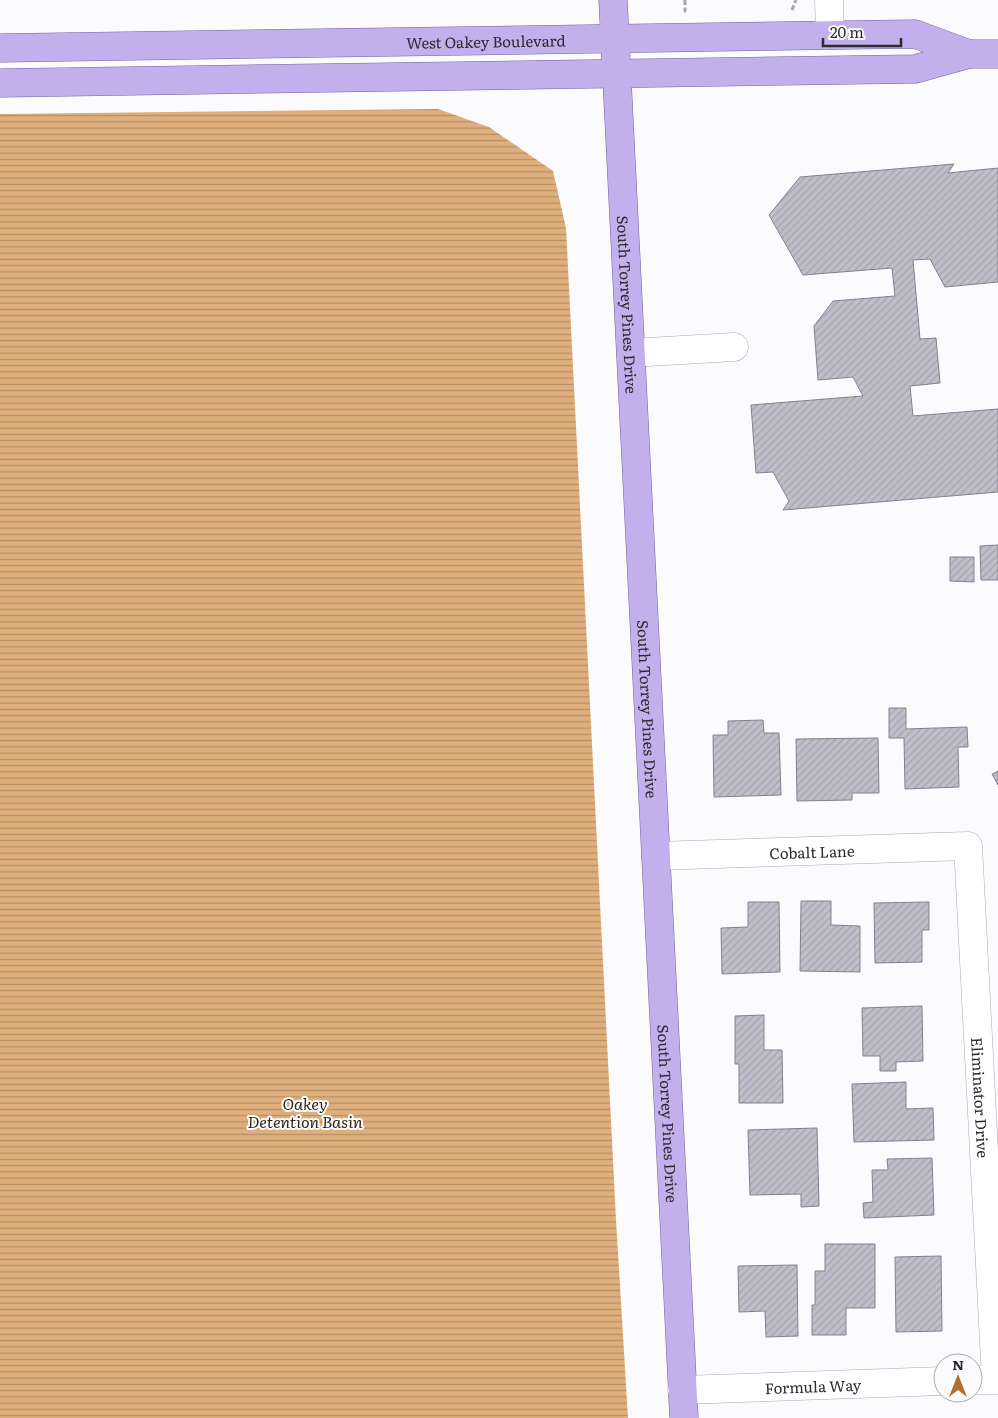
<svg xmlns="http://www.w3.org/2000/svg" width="998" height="1418" viewBox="0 0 998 1418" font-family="Literata,serif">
<defs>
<pattern id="water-rules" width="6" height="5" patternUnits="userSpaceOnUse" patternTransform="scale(1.25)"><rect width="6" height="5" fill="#dfaf7c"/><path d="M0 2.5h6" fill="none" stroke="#b58f66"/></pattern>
<pattern id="building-hatch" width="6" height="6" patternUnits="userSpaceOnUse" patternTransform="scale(1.25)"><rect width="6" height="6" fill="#c1becc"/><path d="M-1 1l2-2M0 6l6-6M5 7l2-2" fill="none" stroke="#a6a3b0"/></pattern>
</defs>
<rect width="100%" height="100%" fill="#fbfbfd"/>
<path fill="url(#water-rules)" d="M438,109L489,127L553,171L566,228L616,1220L628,1418H0V114Z"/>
<g fill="url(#building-hatch)" stroke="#83808d">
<path d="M954,164L948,173L998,168V282L945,287L930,259L913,260L920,339L936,338L940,383L910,386L913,416L998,409V492L783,510L789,501L773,472L756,473L751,405L863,396L853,377L818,380L814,326L833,301L895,296L892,268L803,275L769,215L800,177Z"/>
<path d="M998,545V580H981L980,546Z"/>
<path d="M950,557H974V582L950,581Z"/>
<path d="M889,708H906V729L967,727L968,747H958L959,787L905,789L904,738H889Z"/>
<path d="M763,720L764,733H779L781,795L714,797L713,735H728V721Z"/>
<path d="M878,738L879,793H852V800L797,801L796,739Z"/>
<path d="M998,771V785L992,774Z"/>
<path d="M801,901H831V925L860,926V972L800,971Z"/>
<path d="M748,902H779L780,972L722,974L721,928L748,927Z"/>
<path d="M929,902V930H922V962L875,963L874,903Z"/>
<path d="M922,1006L923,1061L896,1062V1071H880V1056H863L862,1008Z"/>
<path d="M764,1015V1050H782L783,1103H739V1064H735V1016Z"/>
<path d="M906,1082V1109L933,1108L934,1140L854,1142L852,1084Z"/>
<path d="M817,1128L819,1206L801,1207V1194L750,1195L748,1130Z"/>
<path d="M932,1158L934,1215L864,1218L863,1203L873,1202L872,1170H888L887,1159Z"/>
<path d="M825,1244H875V1308H846V1335H812V1305H815V1271H825Z"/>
<path d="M941,1256L942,1331L896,1332L895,1257Z"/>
<path d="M797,1265L798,1336L766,1337L765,1311L739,1312L738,1266Z"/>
</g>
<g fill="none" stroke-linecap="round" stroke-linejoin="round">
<defs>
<g id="minor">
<path d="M829,0L830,35"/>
<path d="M631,353L734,347"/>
<path id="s1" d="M656,856L968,846L996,1380H973"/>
<path id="s2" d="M682,1390L943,1381"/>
</g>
<g id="major">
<path id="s3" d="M613,0L684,1418"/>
<path id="s4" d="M0,48L915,34L969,54"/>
<path d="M0,83L915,69L969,54H998"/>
</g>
</defs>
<use href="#minor" stroke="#aaa7b4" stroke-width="29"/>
<use href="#major" stroke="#7260a1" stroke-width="29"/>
<g stroke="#a5a4a7" stroke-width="3" stroke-dasharray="5 2.5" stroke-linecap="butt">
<path d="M685,0V11H686"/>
<path d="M792,10L796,0"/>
</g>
<use href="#minor" stroke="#fff" stroke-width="28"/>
<use href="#major" stroke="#c1b0eb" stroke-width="28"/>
</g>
<g text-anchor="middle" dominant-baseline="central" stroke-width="4" stroke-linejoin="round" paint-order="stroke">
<g font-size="15" fill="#2c2b30" stroke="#fbfbfd">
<text stroke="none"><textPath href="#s4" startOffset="486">West Oakey Boulevard</textPath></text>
<text stroke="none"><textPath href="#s3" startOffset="305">South Torrey Pines Drive</textPath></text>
<text stroke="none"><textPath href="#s3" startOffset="710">South Torrey Pines Drive</textPath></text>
<text stroke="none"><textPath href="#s1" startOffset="156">Cobalt Lane</textPath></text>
<text stroke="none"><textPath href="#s1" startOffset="564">Eliminator Drive</textPath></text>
<text stroke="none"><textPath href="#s3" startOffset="1115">South Torrey Pines Drive</textPath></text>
<text stroke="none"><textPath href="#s2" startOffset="131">Formula Way</textPath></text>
</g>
<g font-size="16" font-style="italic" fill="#38240d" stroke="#fbfbfd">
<text x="305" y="1103">Oakey<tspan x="305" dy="18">Detention Basin</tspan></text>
</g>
</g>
<g transform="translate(958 1378)"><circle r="24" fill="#fbfbfd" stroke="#a8a8ab"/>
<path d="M0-4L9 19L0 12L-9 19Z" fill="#a9722e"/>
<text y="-8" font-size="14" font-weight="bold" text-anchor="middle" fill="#2c2b30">N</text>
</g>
<path d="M823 38v8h78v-8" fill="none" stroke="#2c2b30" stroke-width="2.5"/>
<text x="830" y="38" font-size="15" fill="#2c2b30" stroke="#fbfbfd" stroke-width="4" paint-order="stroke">20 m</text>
</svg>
